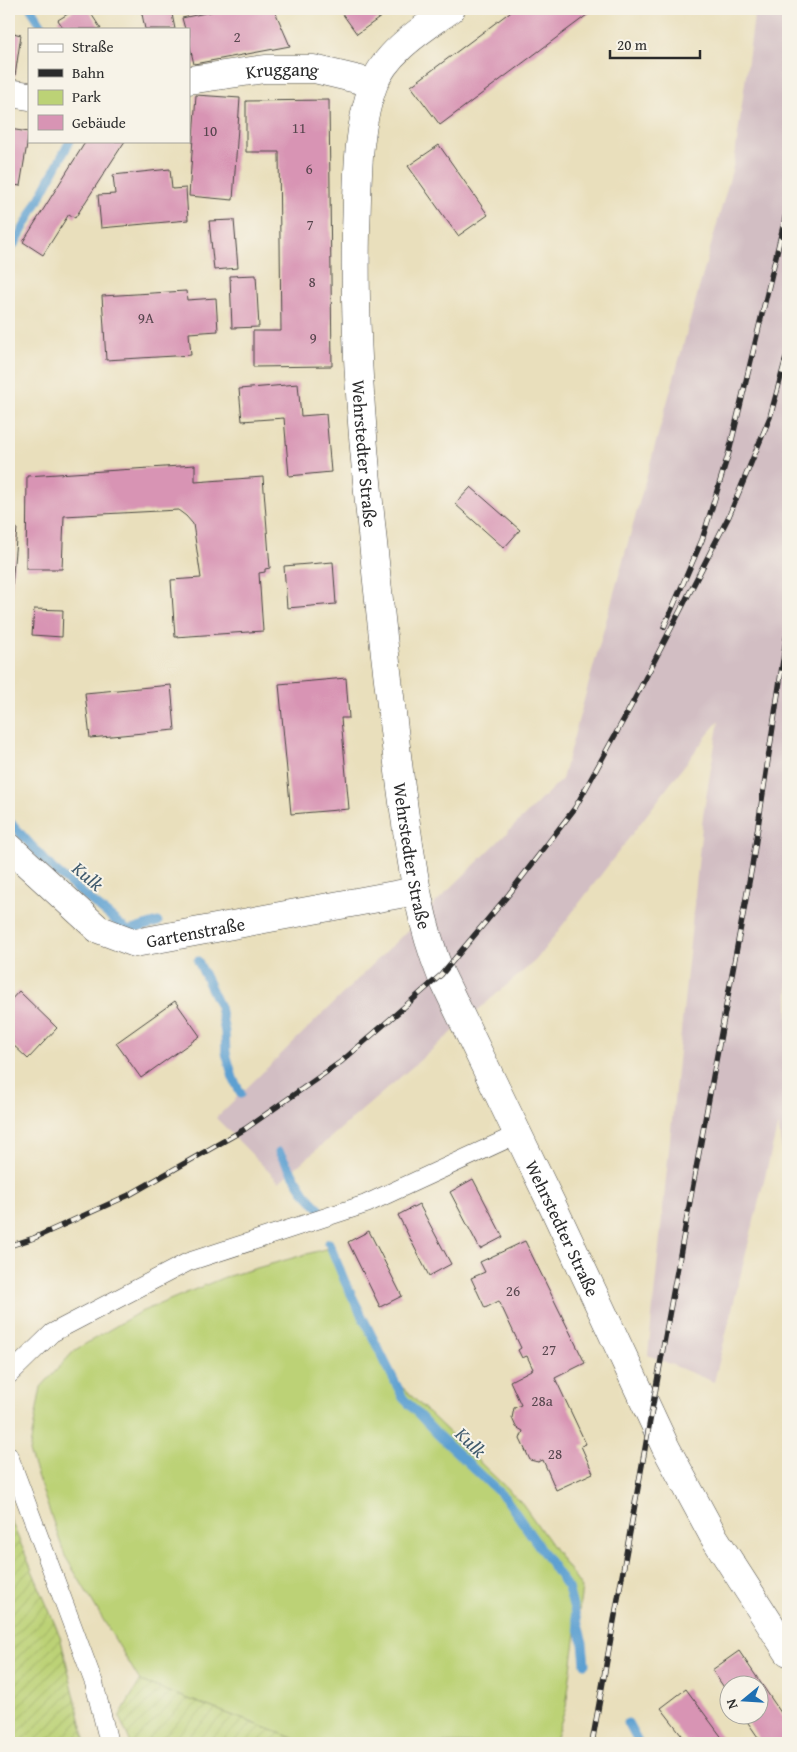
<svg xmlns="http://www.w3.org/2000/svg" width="797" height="1752" viewBox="0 0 797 1752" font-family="'Gentium Book Plus',serif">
<defs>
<pattern id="garden-furrows" width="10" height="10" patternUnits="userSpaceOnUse" patternTransform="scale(1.25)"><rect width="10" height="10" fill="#bcd276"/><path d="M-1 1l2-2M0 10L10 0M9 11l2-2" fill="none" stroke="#a2b466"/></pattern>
</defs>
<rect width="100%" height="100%" fill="#f7f3e8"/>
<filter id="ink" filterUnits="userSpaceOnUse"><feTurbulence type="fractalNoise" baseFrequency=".02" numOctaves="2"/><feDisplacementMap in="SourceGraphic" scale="10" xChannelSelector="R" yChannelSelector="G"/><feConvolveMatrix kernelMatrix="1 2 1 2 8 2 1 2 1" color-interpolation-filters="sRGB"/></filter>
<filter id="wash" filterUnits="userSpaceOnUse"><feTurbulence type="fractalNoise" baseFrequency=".0096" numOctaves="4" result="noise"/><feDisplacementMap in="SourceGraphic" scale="20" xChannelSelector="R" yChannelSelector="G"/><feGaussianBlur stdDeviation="1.12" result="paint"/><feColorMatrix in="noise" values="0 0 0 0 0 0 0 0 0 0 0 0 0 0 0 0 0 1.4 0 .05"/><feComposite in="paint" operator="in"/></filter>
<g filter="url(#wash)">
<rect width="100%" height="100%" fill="#e9dfbc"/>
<path fill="#d2bec3" d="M755,9H788V1191L778,1124L714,1382L648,1355L703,816L719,720L536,960L279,1182L216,1118L562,779L734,163Z"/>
<path fill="#bcd276" stroke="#747e50" d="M332,1247L398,1383L522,1503L582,1588L566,1707L554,1743H306L140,1681L65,1556L29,1452L41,1387L75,1350L138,1313L225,1277Z"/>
<g fill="url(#garden-furrows)" stroke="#747e50">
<path d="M9,1516L60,1636L86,1743H9Z"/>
<path d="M140,1681L306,1743H131L119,1717Z"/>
</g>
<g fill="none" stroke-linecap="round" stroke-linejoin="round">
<g stroke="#5da0d1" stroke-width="9">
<path d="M31,9L44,29"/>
<path d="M9,249L16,242L70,141"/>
<path d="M9,821L54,870L128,931L158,922"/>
<path d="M198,961L220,1007L225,1032L226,1053L233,1078L241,1094"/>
<path d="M279,1152L305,1193L319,1208"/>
<path d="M329,1243L345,1282L403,1398L437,1434L506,1499L568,1588L583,1643L585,1664"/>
<path d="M628,1723L639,1743"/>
</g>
</g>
<g id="blocks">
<g fill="#d894b4">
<path d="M76,9H88L101,29H64L58,20Z"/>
<path d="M141,9H171L175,29H145Z"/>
<path d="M224,9H274L290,46L194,64L189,43V29H185L182,18Z"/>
<path d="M339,9H392L357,34Z"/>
<path d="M514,9H595L440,125L411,86Z"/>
<path d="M9,32L21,35L15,76H9Z"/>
<path d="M196,95L240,98L233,200L189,196Z"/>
<path d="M329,100L332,366L253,367V331H281L279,152H246V101Z"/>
<path d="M9,129L29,132L20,186L9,184Z"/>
<path d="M86,141H125L75,218L69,214L43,255L23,242Z"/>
<path d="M439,145L488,215L458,236L408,166Z"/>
<path d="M170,169L172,189L186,188L188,220L101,228L98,195L115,194L113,175Z"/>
<path d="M234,220L238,268L214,270L209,221Z"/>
<path d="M256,275L259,327L232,328L230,276Z"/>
<path d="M186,291L187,300L216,298L218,331L189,333L191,355L106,360L102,296Z"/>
<path d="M298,384L301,416L326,414L331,472L289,476L284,418L242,421L239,389Z"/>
<path d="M195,465V482L263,477L270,568L265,569V572L259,573L263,631L175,637L171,580L201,578L193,524L186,516L178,510L64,516L62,569H26L27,476Z"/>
<path d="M471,487L520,530L504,548L455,504Z"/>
<path d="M9,528H17L10,609H9Z"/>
<path d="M333,562L336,604L287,608L284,566Z"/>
<path d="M34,609L63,610L62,637L32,635Z"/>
<path d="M346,678L349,718H341L349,809L291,814L279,684Z"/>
<path d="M171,685L175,730L90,738L85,693Z"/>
<path d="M19,991L57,1028L28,1059L9,1041V1002Z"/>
<path d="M175,1001L200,1036L141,1078L116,1043Z"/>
<path d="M473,1179L503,1237L480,1249L450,1192Z"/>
<path d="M419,1204L451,1264L429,1276L398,1215Z"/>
<path d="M369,1231L402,1296L380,1307L348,1242Z"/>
<path d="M525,1241L585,1363L555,1378L586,1444L581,1446L593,1473L556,1490L543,1460L538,1462L530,1460L520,1439L523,1431L516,1427L512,1418L514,1408L521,1405L510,1381L533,1369L527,1356L522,1358L518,1350L521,1348L499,1301L485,1308L471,1278L485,1272L480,1262Z"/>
<path d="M739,1651L788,1723V1743H762L742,1714H760V1684H730V1696L712,1670Z"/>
<path d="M686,1689L726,1743H688L661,1708Z"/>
</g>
</g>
</g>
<g filter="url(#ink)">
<use href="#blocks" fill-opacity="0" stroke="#484641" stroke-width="1"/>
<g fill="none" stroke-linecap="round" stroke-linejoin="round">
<defs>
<g id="service">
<path d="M9,1375L52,1333L188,1262L366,1204L518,1134"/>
<path d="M9,1456L94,1683L109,1743"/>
</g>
<g id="minor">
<path id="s1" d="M189,80L265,69H314L373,83"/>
<path d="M9,93L29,96"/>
<path id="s2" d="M9,847L98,929L135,943L416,891"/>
</g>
<g id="tertiary">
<path id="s3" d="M451,9C423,29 385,52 373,86C356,132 358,183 356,232C353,370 369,508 384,646C391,703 397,760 405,817C413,872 420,922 441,975L556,1213L666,1448L714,1537L788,1652"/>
</g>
</defs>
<use href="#service" stroke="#484641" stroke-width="19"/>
<use href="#minor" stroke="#484641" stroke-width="29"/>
<use href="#tertiary" stroke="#484641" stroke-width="29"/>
<use href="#service" stroke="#fff" stroke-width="18"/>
<use href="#minor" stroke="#fff" stroke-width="28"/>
<use href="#tertiary" stroke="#fff" stroke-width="28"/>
<defs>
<g id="rail">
<path d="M664,627L702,540L729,452L788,206"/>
<path d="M9,1246L34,1238L129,1195L245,1129L342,1061L441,975L509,894L575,808L630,708L729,516L770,417L788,351"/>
<path d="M592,1743L673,1293L752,866L788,627"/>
</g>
</defs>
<use href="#rail" stroke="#2b2b2b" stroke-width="5.5"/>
<use href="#rail" stroke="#f7f3e8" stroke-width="4" stroke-dasharray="11" stroke-linecap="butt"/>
</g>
</g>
<g text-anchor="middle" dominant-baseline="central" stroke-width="4" stroke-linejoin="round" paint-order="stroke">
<g font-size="15" fill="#56454d">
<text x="237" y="36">2</text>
<text x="299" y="127">11</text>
<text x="210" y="130">10</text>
<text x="309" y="168">6</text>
<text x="310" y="224">7</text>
<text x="312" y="281">8</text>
<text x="146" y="317">9A</text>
<text x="313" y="337">9</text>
<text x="513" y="1290">26</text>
<text x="549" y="1349">27</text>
<text x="542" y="1400">28a</text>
<text x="555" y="1453">28</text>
</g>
<g font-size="18" fill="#2b2b2b" stroke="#f7f3e8">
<text stroke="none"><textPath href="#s1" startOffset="94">Kruggang</textPath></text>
<text stroke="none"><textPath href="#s3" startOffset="481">Wehrstedter Straße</textPath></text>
<text stroke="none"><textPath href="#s3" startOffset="886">Wehrstedter Straße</textPath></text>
<text stroke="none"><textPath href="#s2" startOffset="222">Gartenstraße</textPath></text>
<text stroke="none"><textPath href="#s3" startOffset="1290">Wehrstedter Straße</textPath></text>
</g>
<g font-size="19" font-style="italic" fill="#3f5a6d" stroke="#f7f3e8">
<text transform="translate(88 876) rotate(40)">Kulk</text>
<text transform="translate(471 1442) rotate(44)">Kulk</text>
</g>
</g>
<rect width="797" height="1752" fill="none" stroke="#f7f3e8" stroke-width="30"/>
<rect x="28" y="28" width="162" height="115" fill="#f7f3e8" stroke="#a5a39c"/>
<rect x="38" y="44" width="25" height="8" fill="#ffffff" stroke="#a5a39c"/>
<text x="72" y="52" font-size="15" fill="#2b2b2b">Straße</text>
<rect x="38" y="69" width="25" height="8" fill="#2b2b2b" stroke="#a5a39c"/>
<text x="72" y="78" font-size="15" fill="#2b2b2b">Bahn</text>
<rect x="38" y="90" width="25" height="15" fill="#bcd276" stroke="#a5a39c"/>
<text x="72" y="102" font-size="15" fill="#2b2b2b">Park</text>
<rect x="38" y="115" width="25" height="15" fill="#d894b4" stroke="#a5a39c"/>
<text x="72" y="128" font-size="15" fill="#2b2b2b">Gebäude</text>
<g transform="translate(744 1700) rotate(252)"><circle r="24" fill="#f7f3e8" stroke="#a5a39c"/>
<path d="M0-4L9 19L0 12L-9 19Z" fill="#1f6fb2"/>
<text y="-8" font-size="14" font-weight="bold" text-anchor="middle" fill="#2b2b2b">N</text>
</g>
<path d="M610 50v8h90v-8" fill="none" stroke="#2b2b2b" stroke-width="2.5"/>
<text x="617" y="50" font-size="15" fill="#2b2b2b" stroke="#f7f3e8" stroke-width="4" paint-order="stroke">20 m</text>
</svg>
